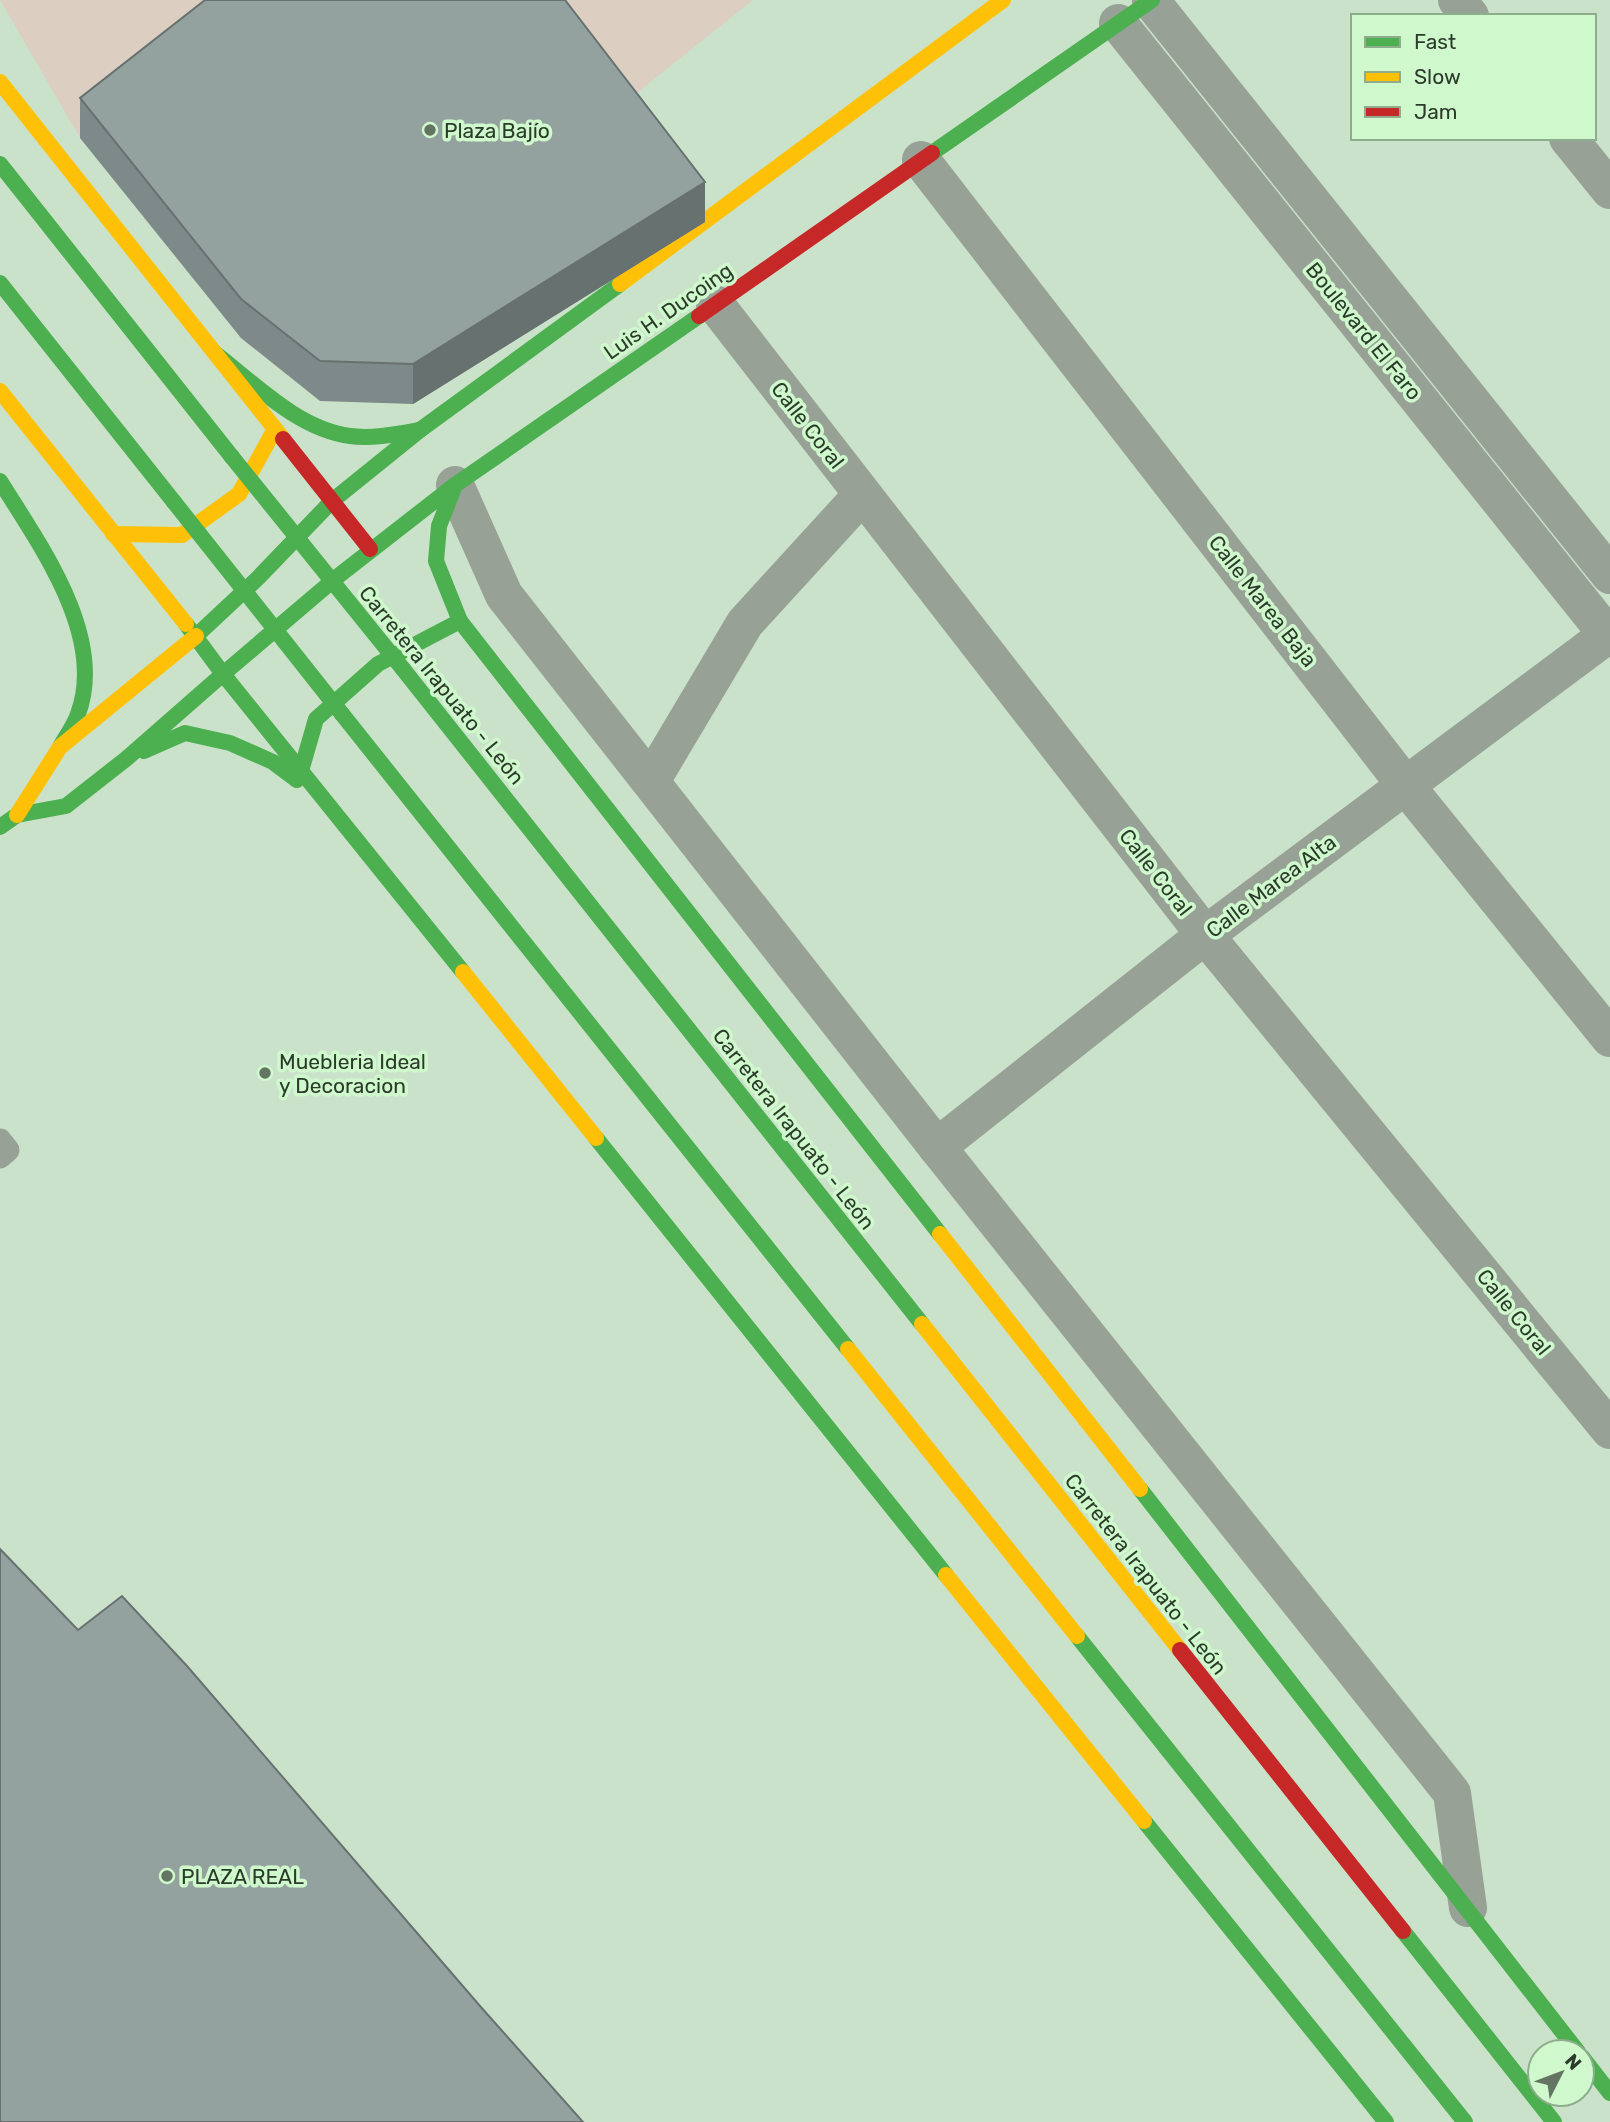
<svg xmlns="http://www.w3.org/2000/svg" width="1610" height="2122" viewBox="0 0 1610 2122" font-family="Rubik,sans-serif">
<rect width="100%" height="100%" fill="#cbe2ca"/>
<g fill="#dccfc2">
<path d="M0,0H256L80,138Z"/>
<path d="M535,0H753L618,108Z"/>
</g>
<g fill="none" stroke-linecap="round" stroke-linejoin="round">
<path stroke="#97a196" stroke-width="23" d="M0,1140L8,1150L0,1157"/>
<g stroke="#97a196" stroke-width="38">
<path d="M1457,0L1470,16"/>
<path d="M1151,1L1610,575"/>
<path d="M1118,23L1610,638"/>
<path d="M1568,138L1610,190"/>
<path d="M921,160L1406,786L1610,1038"/>
<path d="M715,304L1205,935L1610,1430"/>
<path d="M455,485L504,595L937,1147L1452,1793L1468,1908"/>
<path d="M651,781L745,623L862,495"/>
<path d="M937,1147L1205,935L1610,633"/>
</g>
<g stroke="#4caf50" stroke-width="16">
<path d="M932,153L1152,0"/>
<path d="M0,164L232,457"/>
<path d="M0,283L174,502"/>
<path d="M216,354C255,384 298,429 350,436C373,439 397,434 420,430"/>
<path d="M0,481C39,544 107,636 78,714C74,726 66,736 60,747"/>
<path d="M455,485L439,526L436,561L460,621L940,1234"/>
<path d="M186,624L223,674L463,972"/>
<path d="M196,636L258,578L332,501L420,430L620,284"/>
<path d="M403,669L922,1324"/>
<path d="M223,674L337,577L455,485L699,316"/>
<path d="M342,714L848,1349"/>
<path d="M144,751L185,733L230,743L273,762L297,780"/>
<path d="M301,771L316,719L378,664L460,621"/>
<path d="M0,827L17,815L66,806L126,759L223,674"/>
<path d="M596,1138L946,1575"/>
<path d="M1140,1489L1578,2052"/>
<path d="M1077,1636L1465,2122"/>
<path d="M1144,1821L1386,2122"/>
<path d="M1403,1931L1554,2122"/>
<path d="M1582,2057L1610,2093"/>
</g>
<g stroke="#ffc107" stroke-width="16">
<path d="M0,82L283,439"/>
<path d="M620,284L1003,0"/>
<path d="M0,391L186,624"/>
<path d="M113,534L182,535L239,494L275,429"/>
<path d="M17,815L60,747L196,636"/>
<path d="M463,972L596,1138"/>
<path d="M940,1234L1140,1489"/>
<path d="M922,1324L1180,1650"/>
<path d="M848,1349L1077,1636"/>
<path d="M946,1575L1144,1821"/>
</g>
<g stroke="#c62828" stroke-width="16">
<path d="M699,316L932,153"/>
<path d="M283,439L370,549"/>
<path d="M1180,1650L1403,1931"/>
</g>
<g stroke="#4caf50" stroke-width="16">
<path d="M232,457L403,669"/>
<path d="M174,502L342,714"/>
</g>
</g>
<path fill="#7e8a89" d="M80,98L705,222L413,404L320,401L241,338L80,138Z"/>
<path fill="#67716f" d="M705,182V222L413,404V364Z"/>
<g fill="#93a19f" stroke="#67716f" stroke-width="2">
<path d="M205,0H565L705,182L413,364L320,361L241,299L80,98Z"/>
<path d="M0,1549L78,1630L122,1596L187,1666L480,2006L583,2122H0Z"/>
</g>
<g fill="#637562" stroke="#cff9cd" stroke-width="2.5">
<circle cx="430" cy="130" r="7"/>
<circle cx="265" cy="1073" r="7"/>
<circle cx="167" cy="1876" r="7"/>
</g>
<g text-anchor="middle" dominant-baseline="central" stroke-width="7" stroke-linejoin="round" paint-order="stroke">
<g font-size="21" fill="#2b3b2a" stroke="#cff9cd" text-anchor="start">
<text x="444" y="130">Plaza Bajío</text>
<text x="279" y="1061">Muebleria Ideal<tspan x="279" dy="24">y Decoracion</tspan></text>
<text x="181" y="1876">PLAZA REAL</text>
</g>
<g font-size="21" fill="#2b3b2a" stroke="#cff9cd">
<text transform="translate(668 311) rotate(-35)">Luis H. Ducoing</text>
<text transform="translate(1364 331) rotate(51)">Boulevard El Faro</text>
<text transform="translate(808 425) rotate(52)">Calle Coral</text>
<text transform="translate(1263 601) rotate(52)">Calle Marea Baja</text>
<text transform="translate(442 685) rotate(51)">Carretera Irapuato - León</text>
<text transform="translate(1156 872) rotate(52)">Calle Coral</text>
<text transform="translate(1271 886) rotate(-37)">Calle Marea Alta</text>
<text transform="translate(794 1129) rotate(52)">Carretera Irapuato - León</text>
<text transform="translate(1514 1312) rotate(51)">Calle Coral</text>
<text transform="translate(1146 1574) rotate(52)">Carretera Irapuato - León</text>
</g>
</g>
<rect x="1351" y="14" width="245" height="126" fill="#cff9cd" stroke="#8dad8c" stroke-width="2"/>
<rect x="1365" y="37" width="35" height="10" fill="#4caf50" stroke="#8dad8c" stroke-width="2"/>
<text x="1414" y="49" font-size="21" fill="#2b3b2a">Fast</text>
<rect x="1365" y="72" width="35" height="10" fill="#ffc107" stroke="#8dad8c" stroke-width="2"/>
<text x="1414" y="84" font-size="21" fill="#2b3b2a">Slow</text>
<rect x="1365" y="107" width="35" height="10" fill="#c62828" stroke="#8dad8c" stroke-width="2"/>
<text x="1414" y="119" font-size="21" fill="#2b3b2a">Jam</text>
<g transform="translate(1561 2073) rotate(48)"><circle r="33" fill="#cff9cd" stroke="#8dad8c" stroke-width="2"/>
<path d="M0-5L12 26L0 18L-12 26Z" fill="#637562"/>
<text y="-10" font-size="19" font-weight="bold" text-anchor="middle" fill="#2b3b2a">N</text>
</g>
</svg>
